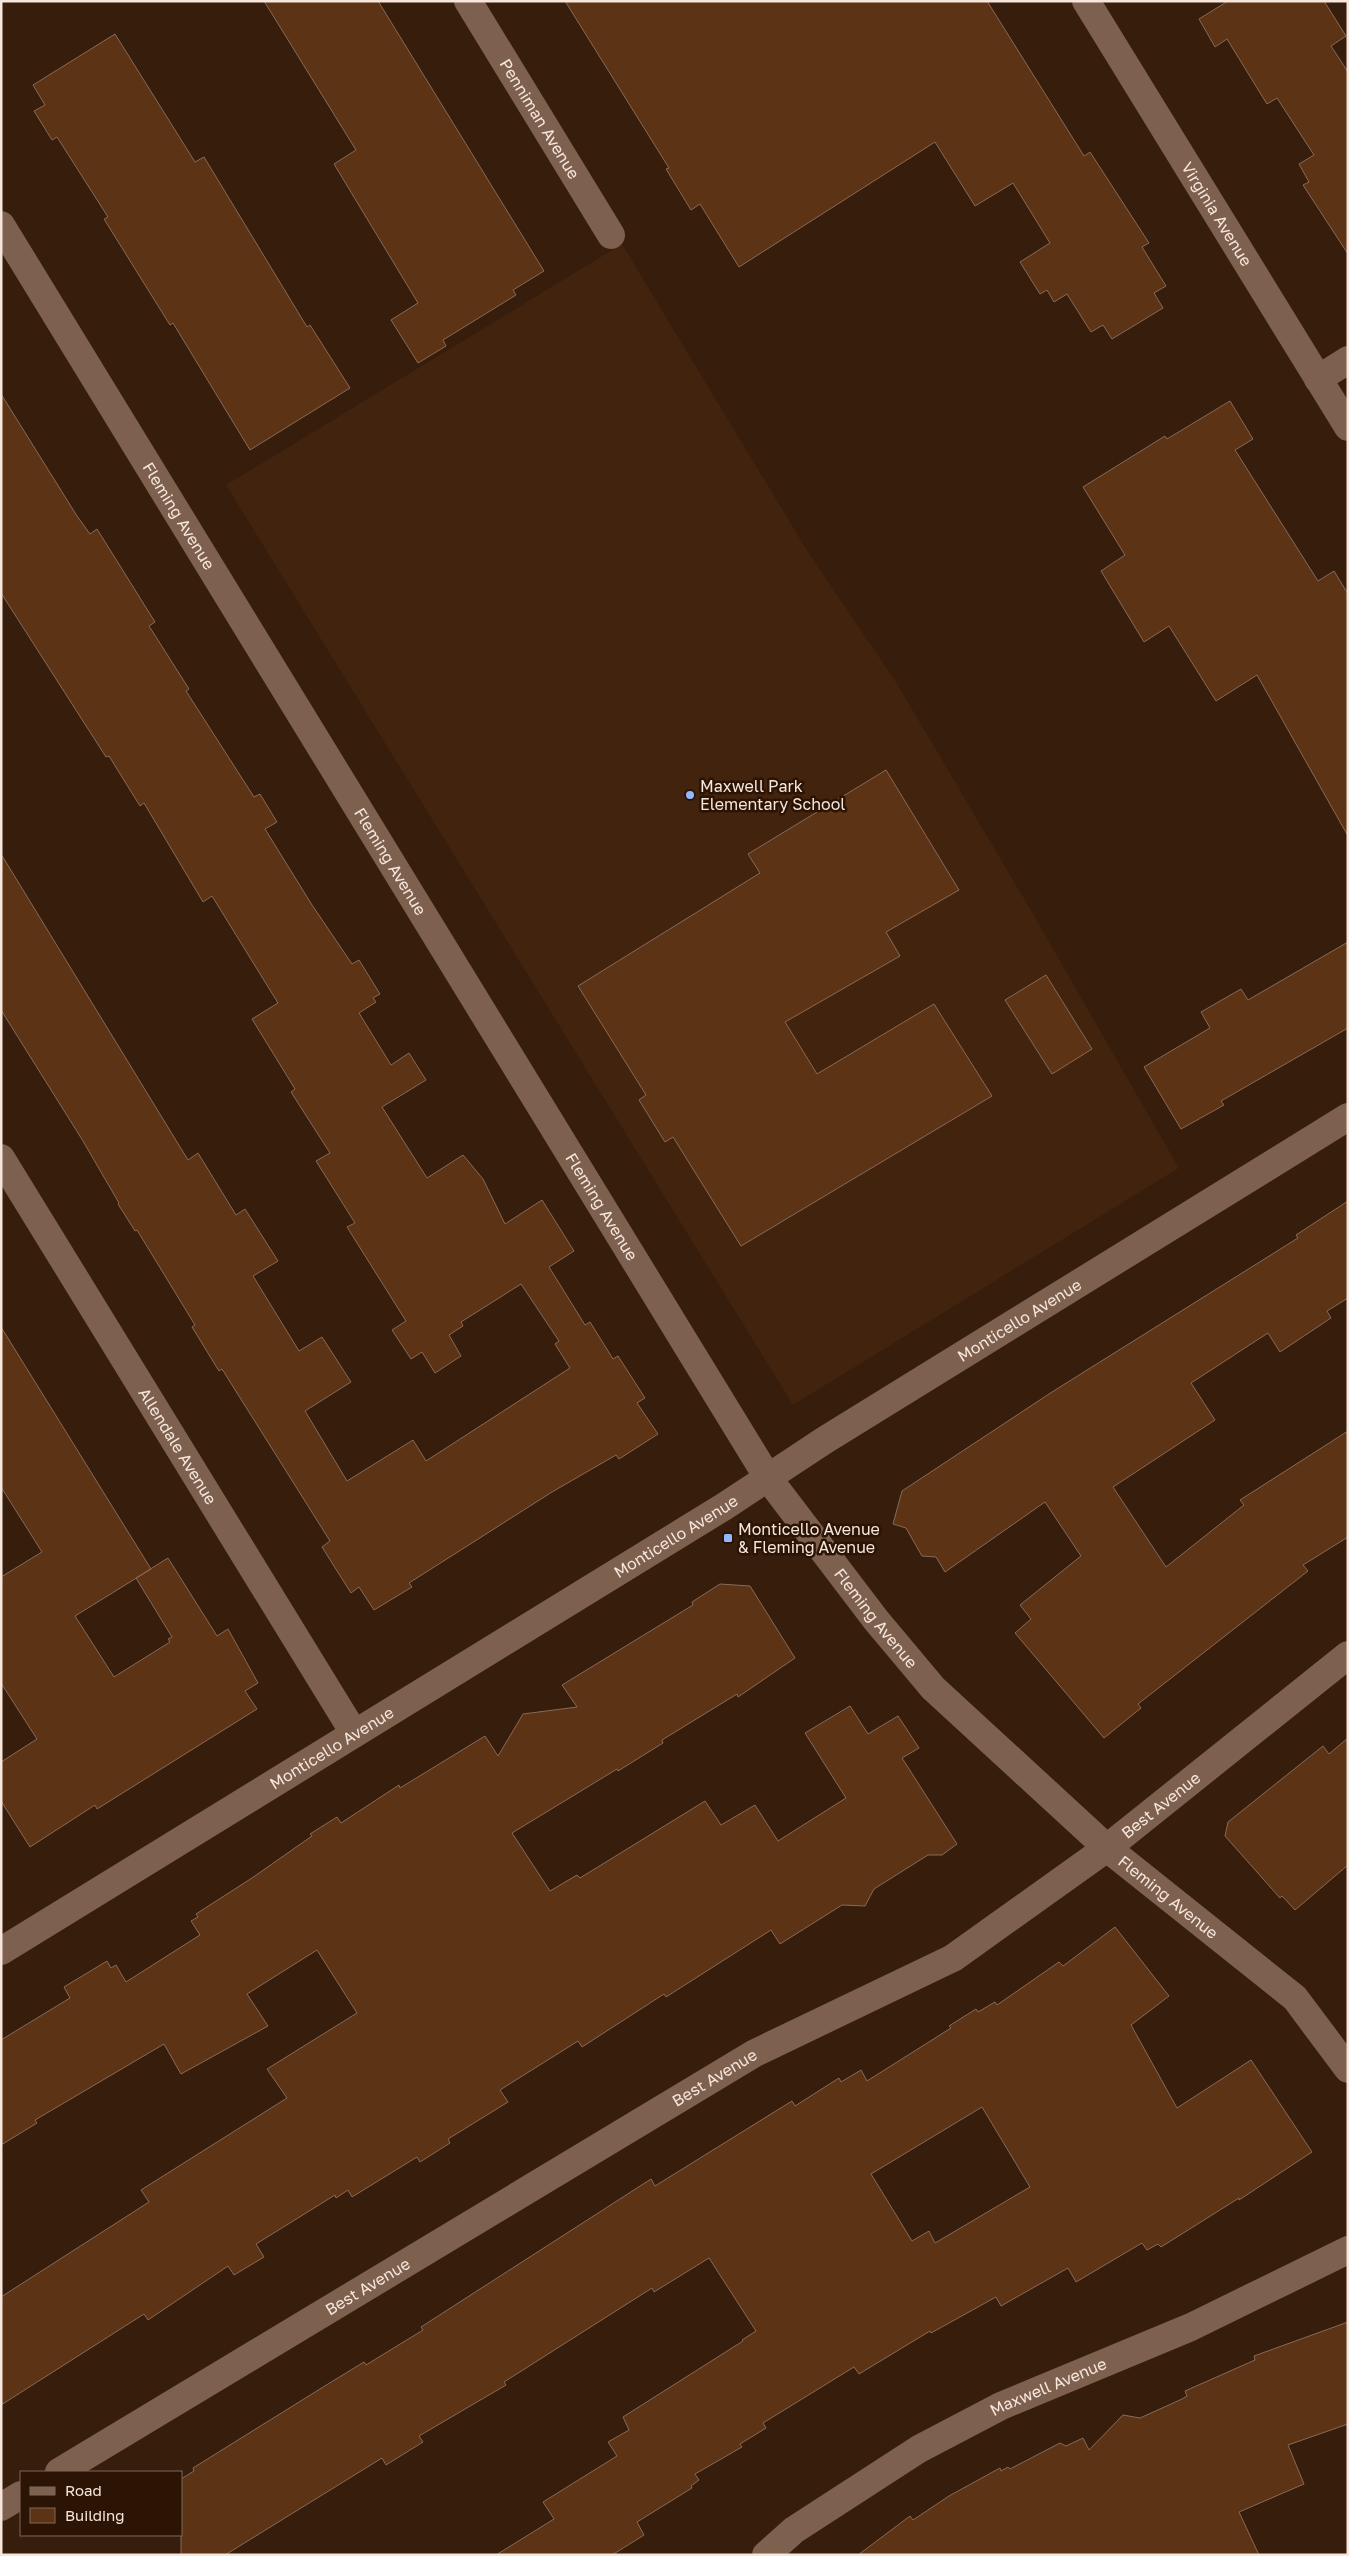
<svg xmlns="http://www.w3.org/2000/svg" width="1349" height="2556" viewBox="0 0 1349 2556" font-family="'Golos Text',sans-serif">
<rect width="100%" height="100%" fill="#361d0c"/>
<path fill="#42230e" d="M622,244L808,552L896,682L1029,907L1179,1168L793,1405L226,485Z"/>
<g fill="#5d3315" stroke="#886a58" fill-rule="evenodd">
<path d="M264,1H378L544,271L513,290L516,295L443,340L446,346L418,363L391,320L418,303L334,164L356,150Z"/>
<path d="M565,1H987L1084,156L1090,152L1149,243L1142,247L1166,286L1154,293L1163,308L1112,339L1103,325L1091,332L1067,294L1054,302L1047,290L1040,294L1020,262L1050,243L1013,183L975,206L935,142L739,267L700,204L691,210L666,169L669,168Z"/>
<path d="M1228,1H1324L1346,36L1331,46L1348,72V254L1303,185L1309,182L1299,164L1314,155L1277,98L1267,104L1227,39L1215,47L1199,19Z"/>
<path d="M115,34L195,162L204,157L307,327L310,325L350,388L250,450L173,323L170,325L104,219L108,217L57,137L52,140L34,111L45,105L33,85Z"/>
<path d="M1,394L77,516L90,534L97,529L155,622L149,626L189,689L186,691L254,797L260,794L277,822L265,829L312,905L352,964L359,960L380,994L373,998L376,1002L359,1013L391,1065L409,1053L426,1080L382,1107L427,1178L463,1155L483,1179L505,1224L542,1200L574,1251L549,1267L585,1325L590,1322L613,1359L618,1356L645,1398L637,1403L658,1434L619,1459L616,1455L552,1492L409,1583L412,1587L374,1610L359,1587L351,1593L322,1547L330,1541L222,1369L219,1371L192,1327L195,1325L137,1230L135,1231L118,1204L119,1203L83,1141L1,1010V854L188,1160L198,1153L236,1215L245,1209L278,1261L253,1276L299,1351L322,1337L351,1382L305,1411L347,1481L413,1440L426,1461L570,1368L555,1344L559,1341L521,1284L461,1322L463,1326L449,1335L461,1356L435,1373L422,1352L411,1359L392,1330L406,1321L347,1227L355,1223L316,1161L330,1153L291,1092L295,1089L252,1019L278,1003L212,896L203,902L144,803L140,806L109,756L106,757L1,593Z"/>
<path d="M1230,401L1253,439L1235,450L1318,581L1334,571L1348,594V836L1257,675L1216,701L1169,626L1144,642L1101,571L1125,555L1083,487L1165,436L1167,439Z"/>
<path d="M886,770L959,890L886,932L900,956L785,1022L817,1074L934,1004L992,1096L741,1246L673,1137L665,1142L639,1100L646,1095L578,986L760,873L748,854Z"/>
<path d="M1348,942V1028L1221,1101L1224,1105L1181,1129L1144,1067L1210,1028L1201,1012L1241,989L1248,1000Z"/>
<path d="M1046,975L1092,1049L1052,1074L1005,1000Z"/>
<path d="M1348,1201V1298L1327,1311L1331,1318L1280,1352L1268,1333L1191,1383L1215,1420L1113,1487L1166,1567L1244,1505L1240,1500L1348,1431V1537L1303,1565L1308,1571L1138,1704L1141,1708L1104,1738L1015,1633L1031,1619L1020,1605L1081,1556L1045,1502L945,1572L936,1557L922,1556L906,1528L893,1524L902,1491L1052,1392L1298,1238L1296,1235Z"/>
<path d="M1,1327L151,1569L75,1616L114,1677L170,1642L168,1639L172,1637L136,1578L168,1558L217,1636L228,1629L258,1683L245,1691L257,1709L97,1809L95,1805L30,1847L1,1801V1762L37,1739L1,1683V1577L42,1552L1,1487Z"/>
<path d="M720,1584L750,1586L795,1658L738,1697L737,1694L662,1740L663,1743L618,1771L617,1769L512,1833L550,1891L577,1875L580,1878L705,1801L721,1825L755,1805L778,1841L846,1798L805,1733L850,1706L868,1734L898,1716L919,1748L902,1758L957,1844L942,1855H928L874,1889L865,1906L842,1905L780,1944L771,1930L666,1997L664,1994L582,2047L578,2041L500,2090L508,2102L448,2139L450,2143L420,2162L417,2157L352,2197L348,2190L336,2198L335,2195L256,2244L264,2257L234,2275L228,2266L148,2320L144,2314L1,2405V2297L149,2202L141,2190L287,2098L267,2069L357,2013L317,1950L247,1994L268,2026L181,2074L164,2044L35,2120L37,2123L1,2145V2040L70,1998L64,1987L107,1961L111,1968L116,1965L126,1982L200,1935L191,1921L198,1917L196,1914L252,1878L312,1836L310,1834L337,1817L341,1823L399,1785L400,1788L485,1736L498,1756L523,1714L577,1707L562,1685L693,1605L692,1602Z"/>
<path d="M1348,1738V1865L1295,1910L1282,1896L1280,1898L1225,1836L1228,1822L1323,1746L1329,1754Z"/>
<path d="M1115,1927L1169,1996L1131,2025L1177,2108L1251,2060L1312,2152L1239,2200V2198L1161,2247L1158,2244L1147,2250L1142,2243L1076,2282L1068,2268L1001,2306L996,2297L931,2333L930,2331L859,2374L854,2367L763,2423L766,2428L740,2444L742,2447L695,2474L699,2480L691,2486L692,2488L637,2522L644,2535L612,2555H496L554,2519L543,2502L617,2456L608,2442L629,2430L623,2417L743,2341L742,2340L756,2331L709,2258L654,2292L652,2288L504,2382L506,2385L419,2436L423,2442L386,2465L382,2458L225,2555H181V2479L194,2471L193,2468L328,2384L364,2362L366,2365L423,2330L421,2327L651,2179L655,2186L792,2101L795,2106L839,2078L841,2082L861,2070L867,2081L951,2028L949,2026L976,2009L978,2012L995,2002L997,2005L1059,1962L1063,1966ZM982,2107L1030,2187L935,2243L929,2231L912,2241L871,2174Z"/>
<path d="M1348,2322V2424L1288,2445L1304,2484L1239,2512L1259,2555H858L910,2516L913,2520L949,2496L1000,2468L1001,2471L1008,2467L1010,2469L1060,2443L1066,2446L1083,2438L1089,2450L1123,2415L1140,2418L1182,2399L1187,2396L1185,2391L1255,2360L1254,2356Z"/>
</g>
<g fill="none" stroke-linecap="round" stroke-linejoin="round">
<g stroke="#7d604e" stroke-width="28">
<path id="s1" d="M468,1L611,235"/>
<path id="s2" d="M1086,1L1348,427"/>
<path id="s3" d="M1,225L768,1478L876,1620L933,1688L1107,1848L1295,1998L1348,2069"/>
<path d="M1318,379L1348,360"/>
<path id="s4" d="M1,1158L354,1733"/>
<path id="s5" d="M1,1951L725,1506L825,1440L1348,1117"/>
<path id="s6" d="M59,2472L755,2053L953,1958L1107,1848L1348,1655"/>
<path d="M1,2507L21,2495"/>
<path id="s7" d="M766,2555L794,2530L919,2449L1001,2406L1191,2327L1348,2250"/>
</g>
</g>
<g fill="#91b8fd" stroke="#2b1404" stroke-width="2">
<circle cx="690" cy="795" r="5"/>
<rect x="723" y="1533" width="10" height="10" rx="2.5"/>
</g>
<g text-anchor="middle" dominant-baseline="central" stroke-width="5" stroke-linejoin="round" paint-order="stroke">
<g font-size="16" fill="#f7e6dc" stroke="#2b1404">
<text stroke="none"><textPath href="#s1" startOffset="138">Penniman Avenue</textPath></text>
<text stroke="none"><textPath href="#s2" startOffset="250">Virginia Avenue</textPath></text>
<text stroke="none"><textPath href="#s3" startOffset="341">Fleming Avenue</textPath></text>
<text stroke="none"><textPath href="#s3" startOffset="746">Fleming Avenue</textPath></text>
<text stroke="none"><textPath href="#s3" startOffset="1151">Fleming Avenue</textPath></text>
<text stroke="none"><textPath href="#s5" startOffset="1198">Monticello Avenue</textPath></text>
<text stroke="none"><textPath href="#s4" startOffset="338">Allendale Avenue</textPath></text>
<text stroke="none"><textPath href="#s5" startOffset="792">Monticello Avenue</textPath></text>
<text stroke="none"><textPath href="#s3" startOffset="1646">Fleming Avenue</textPath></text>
<text stroke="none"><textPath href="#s5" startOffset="388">Monticello Avenue</textPath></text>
<text stroke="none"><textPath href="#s6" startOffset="1290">Best Avenue</textPath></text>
<text stroke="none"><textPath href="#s3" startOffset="2051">Fleming Avenue</textPath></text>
<text stroke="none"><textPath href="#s6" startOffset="765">Best Avenue</textPath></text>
<text stroke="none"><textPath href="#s6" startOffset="360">Best Avenue</textPath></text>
<text stroke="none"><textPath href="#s7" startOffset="330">Maxwell Avenue</textPath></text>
</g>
<g font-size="16" fill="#f7e6dc" stroke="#2b1404" text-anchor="start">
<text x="700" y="786">Maxwell Park<tspan x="700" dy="18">Elementary School</tspan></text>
<text x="738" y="1529">Monticello Avenue<tspan x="738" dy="18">&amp; Fleming Avenue</tspan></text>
</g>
</g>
<rect width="1349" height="2556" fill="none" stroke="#f7e6dc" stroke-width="5"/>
<rect x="20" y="2471" width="162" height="65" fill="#2b1404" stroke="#7d685a"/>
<rect x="30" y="2487" width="25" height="8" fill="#7d604e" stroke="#7d685a"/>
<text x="65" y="2496" font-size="15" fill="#f7e6dc">Road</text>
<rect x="30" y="2508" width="25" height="15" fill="#5d3315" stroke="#7d685a"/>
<text x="65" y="2521" font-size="15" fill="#f7e6dc">Building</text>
</svg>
